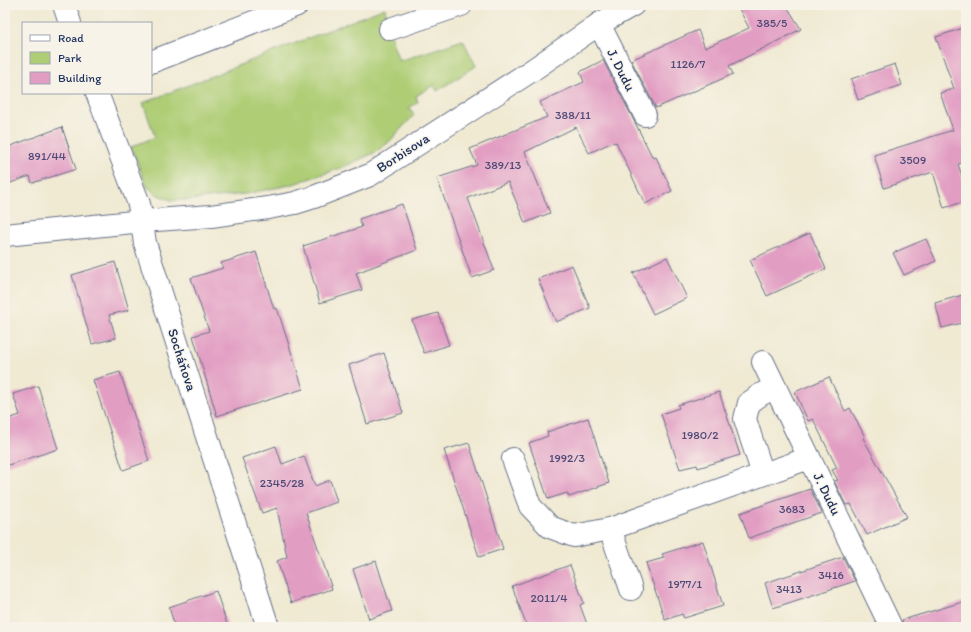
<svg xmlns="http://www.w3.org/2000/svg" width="971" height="632" viewBox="0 0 971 632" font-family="Itim,sans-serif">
<rect width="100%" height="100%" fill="#f7f3e8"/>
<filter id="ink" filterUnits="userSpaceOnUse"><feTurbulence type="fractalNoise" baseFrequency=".025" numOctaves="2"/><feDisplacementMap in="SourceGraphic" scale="8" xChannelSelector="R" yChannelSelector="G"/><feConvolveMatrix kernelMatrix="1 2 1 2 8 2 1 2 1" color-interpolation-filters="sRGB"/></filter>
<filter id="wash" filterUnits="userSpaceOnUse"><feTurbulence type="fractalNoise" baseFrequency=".012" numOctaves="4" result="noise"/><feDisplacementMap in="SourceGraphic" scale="16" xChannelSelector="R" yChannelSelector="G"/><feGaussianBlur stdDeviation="0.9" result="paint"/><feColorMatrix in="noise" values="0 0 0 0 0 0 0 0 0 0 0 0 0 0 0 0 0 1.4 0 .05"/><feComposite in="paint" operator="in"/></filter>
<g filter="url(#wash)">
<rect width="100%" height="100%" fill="#f0ead3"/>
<path fill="#aecd74" stroke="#647e69" d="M385,8L392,41L399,61L463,40L476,66L437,91L434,85L416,96L418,102L409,108L414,115L388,143L374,153L341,168L290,185L245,194L189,200H171L158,195L147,187L131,147L155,137L143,103Z"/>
<g id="blocks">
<g fill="#e29dc3">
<path d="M737,5H786L801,29L729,66L733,74L656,108L631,60L698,30L705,48L749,28Z"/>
<path d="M966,27V162L958,164L966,188V201L944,208L933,172L884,188L874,155L953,130L940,93L954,89L936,37Z"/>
<path d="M603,60L653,158L656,157L672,191L645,204L616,142L614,143L613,142L589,153L576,127L525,152L550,213L525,223L508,182L468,198L494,270L472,278L437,178L477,165L470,149L547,117L540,102L584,82L580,72Z"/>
<path d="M895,64L902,85L858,100L851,79Z"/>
<path d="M62,127L76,169L32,183L30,176L5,185V148Z"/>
<path d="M402,204L417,250L356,273L362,290L320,303L303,246L362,227L359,219Z"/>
<path d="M810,233L826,269L767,296L750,260Z"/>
<path d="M926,239L936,261L904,275L893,253Z"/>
<path d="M256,252L274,309L277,308L303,389L217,416L193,336L209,331L191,278L223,268L221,263Z"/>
<path d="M667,257L687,298L653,314L633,273Z"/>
<path d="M115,262L129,310L109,315L116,338L92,344L72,275Z"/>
<path d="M572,265L590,308L556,322L538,279Z"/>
<path d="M966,294V322L942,328L935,303Z"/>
<path d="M438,313L449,345L424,353L412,320Z"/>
<path d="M384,353L403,413L367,424L349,365Z"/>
<path d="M120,372L149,461L123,470L93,380Z"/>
<path d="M829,377L845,411L850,408L865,437L863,438L907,517L867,535L851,504L846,505L834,481L838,480L832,470L837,468L813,419L808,421L795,392Z"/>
<path d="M38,386L58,449L5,466V420L20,415L13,394Z"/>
<path d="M719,392L740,455L698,468L697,465L680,469L661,414L679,408L678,405Z"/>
<path d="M588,418L609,483L569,497L567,493L548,499L529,443L548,436L547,432Z"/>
<path d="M469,443L503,549L479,557L444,450Z"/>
<path d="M276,446L282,464L304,456L315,486L330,480L337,502L306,513L332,589L291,603L277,561L287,557L277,508L262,513L242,458Z"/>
<path d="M810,489L822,513L749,538L740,513Z"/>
<path d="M703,541L723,606L684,618L682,614L665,620L646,563L664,558L662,554Z"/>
<path d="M843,557L855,581L773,608L765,583Z"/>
<path d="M376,561L392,611L369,619L353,569Z"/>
<path d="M570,565L584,603L580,605L588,627H527L512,586Z"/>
<path d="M216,591L228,627H175L169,607Z"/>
<path d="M966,601V627H903L902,620Z"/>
</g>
</g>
</g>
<g filter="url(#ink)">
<use href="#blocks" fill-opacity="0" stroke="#667087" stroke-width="1"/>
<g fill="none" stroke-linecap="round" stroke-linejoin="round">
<defs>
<g id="minor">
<path d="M64,5L70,23"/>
<path d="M599,24L645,115"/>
<path d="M390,29L461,5"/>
<path d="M151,62L297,5"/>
<path d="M97,93L139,204L145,243L268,627"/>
<path d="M5,235L143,221L211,216L268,208L295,203L314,197L370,175L531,71L599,24L633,5"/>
<path d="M763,362L891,627"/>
<path d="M513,459L530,506L550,527L574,536L610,529L809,458"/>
<path d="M763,474L752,441L745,419L749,403L760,395L775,387"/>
<path d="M610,529L631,589"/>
</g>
</defs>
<use href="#minor" stroke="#667087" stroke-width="24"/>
<use href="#minor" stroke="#fff" stroke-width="22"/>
</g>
</g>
<g text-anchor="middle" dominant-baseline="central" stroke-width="3" stroke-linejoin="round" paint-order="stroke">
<g font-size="12" fill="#4d4a77">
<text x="772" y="23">385/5</text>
<text x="688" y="64">1126/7</text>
<text x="573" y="115">388/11</text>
<text x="47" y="156">891/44</text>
<text x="913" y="160">3509</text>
<text x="503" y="165">389/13</text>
<text x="700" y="435">1980/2</text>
<text x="567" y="458">1992/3</text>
<text x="282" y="483">2345/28</text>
<text x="792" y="509">3683</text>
<text x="831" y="575">3416</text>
<text x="685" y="584">1977/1</text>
<text x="789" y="589">3413</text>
<text x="549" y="598">2011/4</text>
</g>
<g font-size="14" fill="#1b2f5e" stroke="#f7f3e8">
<text transform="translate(621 70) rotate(63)">J. Dudu</text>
<text transform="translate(403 153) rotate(-33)">Borbisova</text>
<text transform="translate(182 360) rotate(72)">Socháňova</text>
<text transform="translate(827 494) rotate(64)">J. Dudu</text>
</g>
</g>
<rect width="971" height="632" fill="none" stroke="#f7f3e8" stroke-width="20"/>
<rect x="22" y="22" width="130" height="72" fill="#f7f3e8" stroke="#9fa5b1"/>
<rect x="30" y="35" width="20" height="6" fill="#ffffff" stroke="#9fa5b1"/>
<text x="58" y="42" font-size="12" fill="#1b2f5e">Road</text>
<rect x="30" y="52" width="20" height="12" fill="#aecd74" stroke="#9fa5b1"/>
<text x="58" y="62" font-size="12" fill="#1b2f5e">Park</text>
<rect x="30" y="72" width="20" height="12" fill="#e29dc3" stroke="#9fa5b1"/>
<text x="58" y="82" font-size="12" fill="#1b2f5e">Building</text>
</svg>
